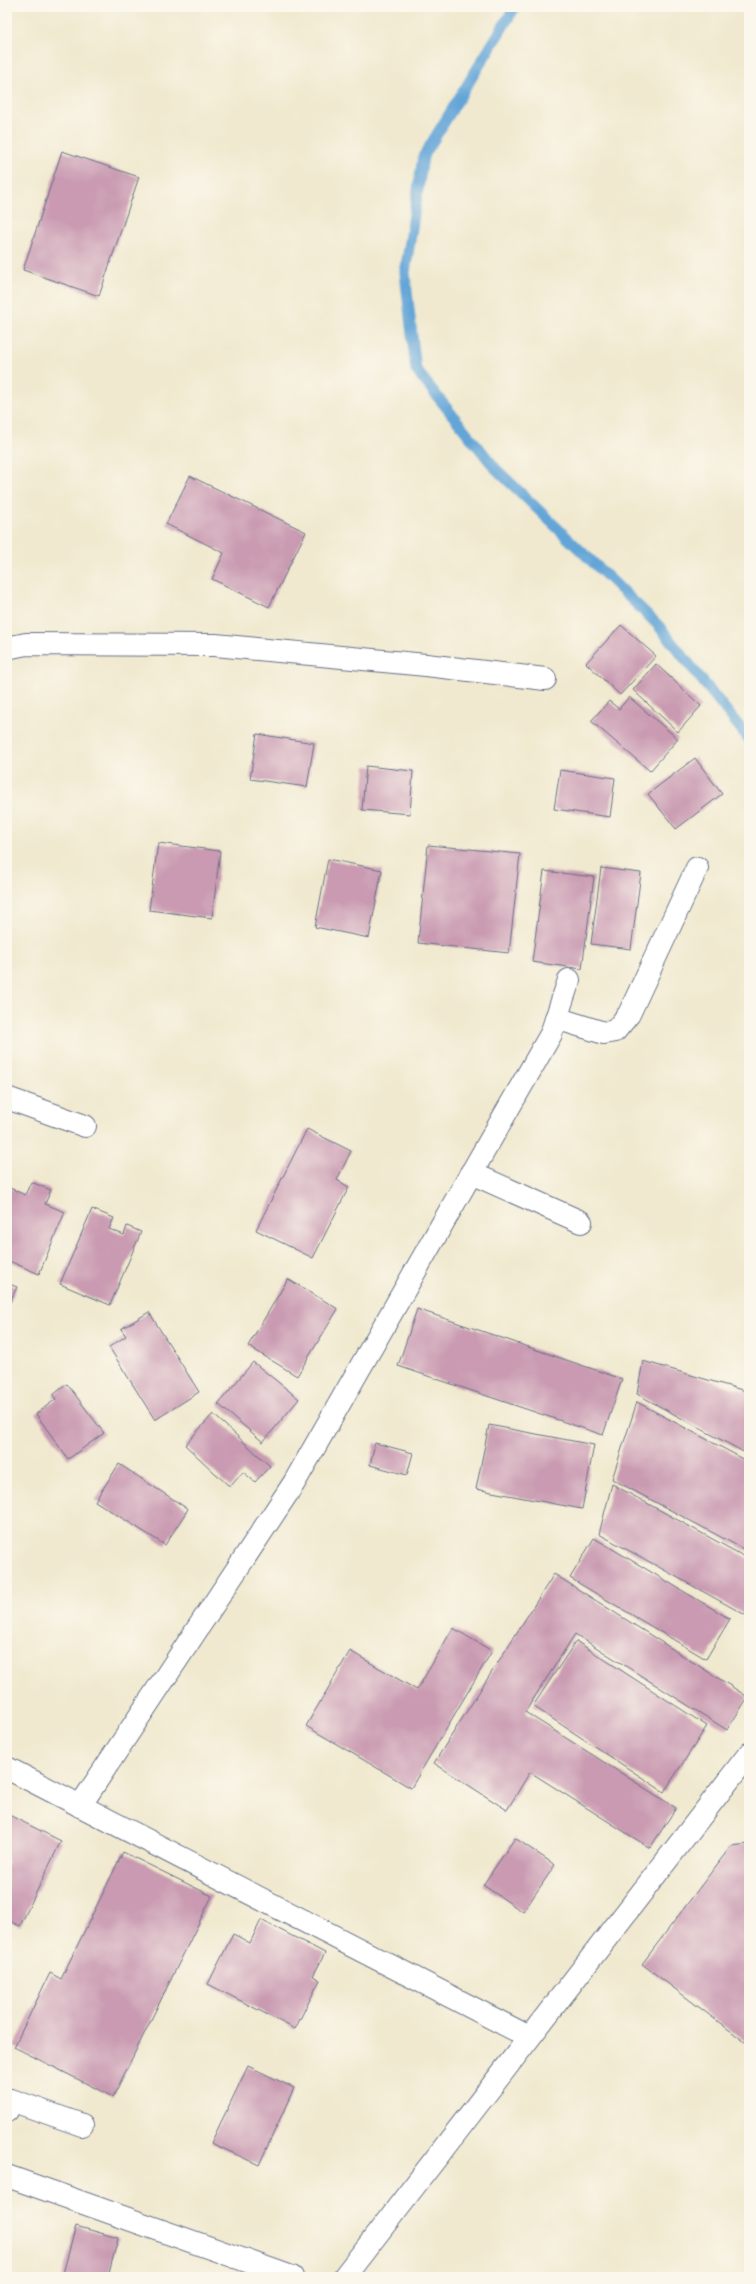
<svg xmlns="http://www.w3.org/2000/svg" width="756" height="2284" viewBox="0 0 756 2284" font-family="'IM FELL English',serif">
<rect width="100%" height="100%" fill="#fbf7ec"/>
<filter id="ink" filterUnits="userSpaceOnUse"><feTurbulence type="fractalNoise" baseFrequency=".025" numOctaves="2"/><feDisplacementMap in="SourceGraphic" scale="8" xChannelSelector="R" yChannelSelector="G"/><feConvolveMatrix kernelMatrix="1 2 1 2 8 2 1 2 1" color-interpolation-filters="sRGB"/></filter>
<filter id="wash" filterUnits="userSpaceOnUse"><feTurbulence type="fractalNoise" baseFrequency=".012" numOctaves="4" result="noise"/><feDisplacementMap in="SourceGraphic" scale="16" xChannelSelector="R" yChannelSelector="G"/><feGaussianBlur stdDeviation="0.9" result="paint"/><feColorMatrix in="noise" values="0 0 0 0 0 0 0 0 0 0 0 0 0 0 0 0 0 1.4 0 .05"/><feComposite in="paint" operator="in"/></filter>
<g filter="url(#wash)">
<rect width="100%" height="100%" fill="#f0e9cf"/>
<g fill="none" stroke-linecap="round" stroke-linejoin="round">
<path stroke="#63a5d7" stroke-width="11" d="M515,7L423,157L405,273L416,370L496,469L658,625L749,739"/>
</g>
<g id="blocks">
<g fill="#c99ab1">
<path d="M62,151L139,177L99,296L23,270Z"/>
<path d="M190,476L306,532L269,607L212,579L224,553L166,524Z"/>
<path d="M621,625L656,656L620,695L586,663Z"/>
<path d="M656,664L701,706L678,732L633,690Z"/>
<path d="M629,697L678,739L650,771L591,721L609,701L619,709Z"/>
<path d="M257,734L314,743L307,787L250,779Z"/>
<path d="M695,758L722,794L676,829L648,794Z"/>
<path d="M366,766L413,771L410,814L362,810Z"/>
<path d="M560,770L615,778L610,817L554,809Z"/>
<path d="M158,843L220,851L212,918L149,910Z"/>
<path d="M428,845L520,854L509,953L418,943Z"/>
<path d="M328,859L382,870L369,938L315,927Z"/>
<path d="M601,868L641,873L631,949L591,944Z"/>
<path d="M544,871L594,877L582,969L532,962Z"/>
<path d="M307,1129L351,1151L337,1180L349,1187L313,1258L256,1230Z"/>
<path d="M31,1182L51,1190L45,1204L65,1212L39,1274L7,1260V1190L8,1187L25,1195Z"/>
<path d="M92,1209L114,1218L109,1229L124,1235L127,1226L141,1232L110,1305L60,1284Z"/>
<path d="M288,1279L338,1309L297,1376L248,1346Z"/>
<path d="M7,1283L17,1287L7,1308Z"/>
<path d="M417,1309L622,1379L603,1435L398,1366Z"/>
<path d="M149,1312L199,1392L155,1420L109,1347L126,1336L121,1329Z"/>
<path d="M643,1361L749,1392V1455L637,1394Z"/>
<path d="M253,1362L299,1399L263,1442L218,1404Z"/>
<path d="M67,1384L104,1433L68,1459L36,1414L56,1399L53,1395Z"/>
<path d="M637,1402L749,1462V1552L612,1479Z"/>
<path d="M213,1414L270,1466L255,1482L243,1472L230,1487L185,1445Z"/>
<path d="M489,1425L594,1445L582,1509L476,1489Z"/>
<path d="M375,1443L413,1453L407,1475L370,1465Z"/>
<path d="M119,1464L188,1509L165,1545L95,1501Z"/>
<path d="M612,1484L749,1559V1617L599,1534Z"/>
<path d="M594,1538L730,1619L706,1659L570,1578Z"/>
<path d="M554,1574L748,1697L727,1730L575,1634L525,1712L676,1808L650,1848L530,1772L507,1810L434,1763Z"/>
<path d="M453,1628L492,1651L411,1788L306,1726L350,1651L417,1690Z"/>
<path d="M576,1641L707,1726L664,1792L533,1706Z"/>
<path d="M7,1814L61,1841L20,1926L7,1920Z"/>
<path d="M515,1838L555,1865L523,1912L483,1885Z"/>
<path d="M749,1844V2045L642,1964L731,1846Z"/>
<path d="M123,1852L212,1896L113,2097L14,2047L50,1973L61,1979Z"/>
<path d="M261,1920L325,1953L313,1976L320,1980L295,2029L208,1984L233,1934L250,1943Z"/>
<path d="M248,2066L294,2088L259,2165L211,2143Z"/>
<path d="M76,2226L118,2238L108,2277H62Z"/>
</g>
</g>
</g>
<g filter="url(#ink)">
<use href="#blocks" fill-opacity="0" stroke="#667086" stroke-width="1"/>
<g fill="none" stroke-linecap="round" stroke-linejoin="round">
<defs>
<g id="service">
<path d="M7,648L26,644L215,645L426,665L545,679"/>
<path d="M556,1018L604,1033L615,1031L629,1014L697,868"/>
<path d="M7,1098L85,1126"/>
<path d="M471,1173L581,1222"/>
<path d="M80,1806L294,1483L551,1034L569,980"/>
<path d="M7,2111L11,2100L82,2125"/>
</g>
<g id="minor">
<path d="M7,1768L529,2037"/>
<path d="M7,2176L292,2277"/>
<path d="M344,2277L749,1754"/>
</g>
</defs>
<use href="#service" stroke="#667086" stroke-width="24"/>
<use href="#minor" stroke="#667086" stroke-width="24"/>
<use href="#service" stroke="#fff" stroke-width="22"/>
<use href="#minor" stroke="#fff" stroke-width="22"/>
</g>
</g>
<rect width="756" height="2284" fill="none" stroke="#fbf7ec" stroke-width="24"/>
</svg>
